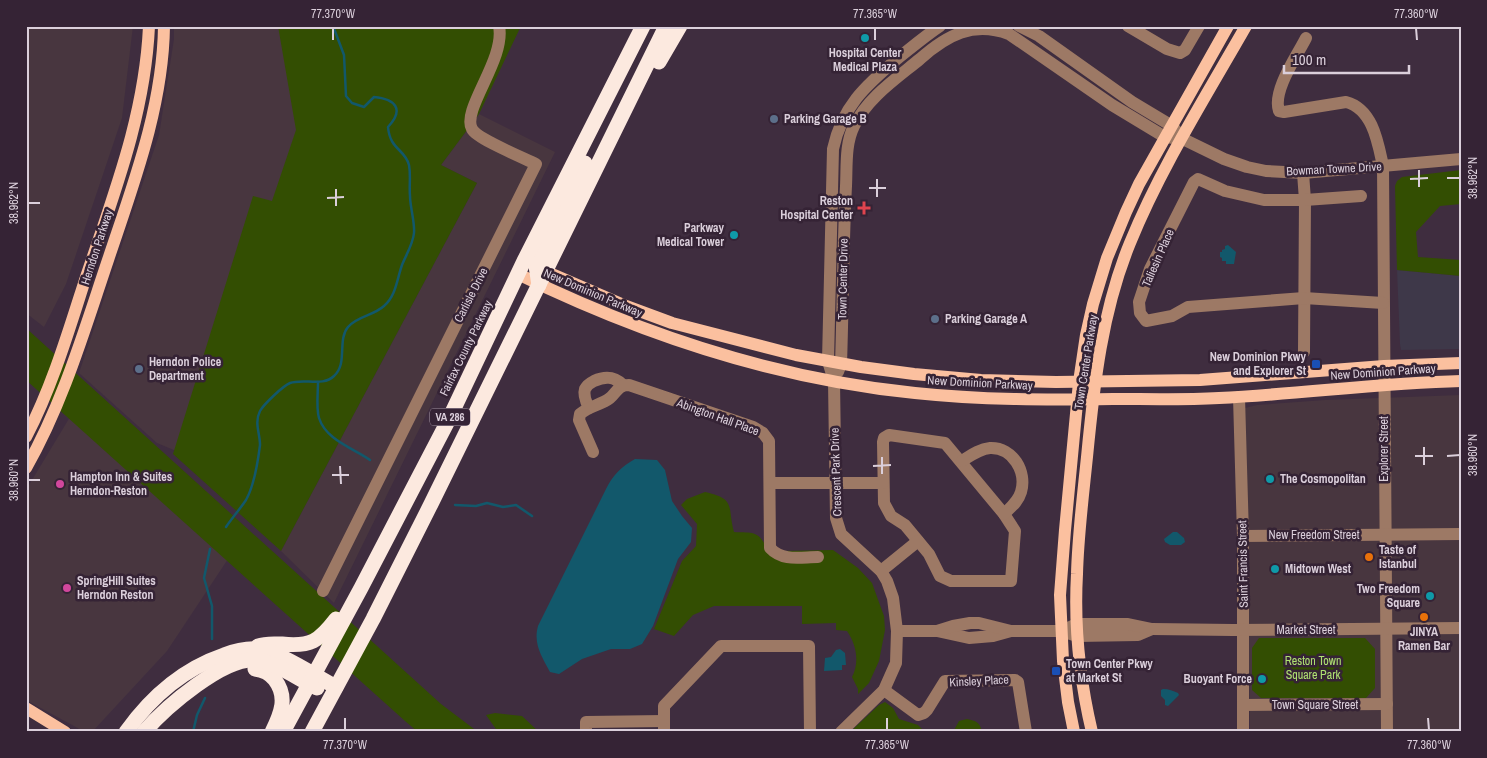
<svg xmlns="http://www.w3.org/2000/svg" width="1487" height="758" viewBox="0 0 1487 758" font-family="'Archivo Narrow',sans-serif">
<rect width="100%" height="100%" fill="#3f2d3f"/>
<g fill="#48363f">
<path d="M26,26H133L122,118L66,284L44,327L26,313Z"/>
<path d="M174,26H288L299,137L193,458L157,443L79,373L159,135L174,39Z"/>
<path d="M479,114L555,152L334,603L281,551L477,183L441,165Z"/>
<path d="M1461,395V732H1250L1245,408L1257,405L1325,400Z"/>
<path d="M70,417L228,559L167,651L92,732H85L26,700V490Z"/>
</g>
<path fill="#3e3849" d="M1397,270L1461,276V349L1401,350L1400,344Z"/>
<g fill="#334e02">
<path d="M278,26H521L479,114L441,165L477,183L281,551L173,454L253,196L272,201L296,130Z"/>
<path d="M1461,170V204L1440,206L1416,232L1418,257L1461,260V276L1397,270L1395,186L1397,181L1402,177Z"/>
<path d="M26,328L441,704L478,732H418L405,721L26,380Z"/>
<path d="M705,492C737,499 727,507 734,532C749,533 758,530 765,545L782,551L833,550L858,568L872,583L884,616L885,630L879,661L869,683L858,694V689L852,677C860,662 856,644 847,631L836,630V623L802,624V606H714L693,615L674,636L654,629L682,561L696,546L697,524L681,505L687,499Z"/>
<path d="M1259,638H1365L1375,649V688L1366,698H1261L1252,690V648Z"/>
<path d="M885,702L893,708L899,719L918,725L925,732H850L879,705Z"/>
<path d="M495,713L522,716L539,732H498L486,715Z"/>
<path d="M967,719C976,721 980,722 982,732H953L959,721Z"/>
</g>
<g fill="#12586b">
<path d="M1228,245L1236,252L1234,264H1226V261H1222V258L1220,257V252H1222V250L1225,249V246Z"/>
<path d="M635,459L657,460L665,470L672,501L682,516L692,528L691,542L678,559L653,626L642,644L630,649H611L582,659L559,674L550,672C542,657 533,644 538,626L606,489C613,475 621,467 635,459Z"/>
<path d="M1173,532H1177L1184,538L1185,542L1181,545H1170L1165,542L1164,539Z"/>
<path d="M840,649L845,653L846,665H842V670L824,671L825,658L831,657L836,650Z"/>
<path d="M1163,689C1169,689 1173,691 1178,693L1179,695L1168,706L1165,705V700L1161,696V690Z"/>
</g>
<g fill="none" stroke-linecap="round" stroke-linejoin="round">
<g stroke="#12586b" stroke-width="2.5">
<path d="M318,382C318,393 316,408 319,418C326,440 353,448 370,460"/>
<path d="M455,505L476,506L487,503L503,507L516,505L532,516"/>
<path d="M226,527C232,518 240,509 246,500C254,486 258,461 260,445C260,433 254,423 260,411C264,404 283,386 290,383C304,378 323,387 334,376C348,364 337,340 348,327C357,316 373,316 384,306C396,296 397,279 402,265C406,255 413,244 414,233C415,222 410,207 410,196C409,185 411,176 409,165C405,149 390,150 388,127C405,109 395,99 374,97L364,107L352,103L346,96L344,55L333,26"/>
<path d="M210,549L204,578L212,606V639"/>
<path d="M193,732L197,715L205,698"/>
</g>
<g stroke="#9d7965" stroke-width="12">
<path d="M1019,26L1039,36L1132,102L1172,126L1183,139L1224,159L1247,167L1266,171L1303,173L1461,159"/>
<path d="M1128,26L1167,49L1180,53L1185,50L1199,26"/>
<path d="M1306,38C1297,56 1272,91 1279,111L1284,112L1346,102C1373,109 1378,143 1383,166L1387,732"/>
<path d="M1303,173L1305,200L1304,352"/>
<path d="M1361,196L1305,200H1264L1225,191L1198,179L1194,182L1150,269L1139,302L1140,313L1146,321L1172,316L1188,307L1304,298L1383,303"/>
<path d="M838,372L841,364C843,304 843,245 846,186C847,166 845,144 854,126C867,98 897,78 920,59C947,35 973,21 1009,34L1112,105L1165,137L1183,139"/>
<path d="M1239,397L1243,536V732"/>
<path d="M589,408C586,402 583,395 585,389C587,385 590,383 594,381C605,376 614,376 623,385"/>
<path d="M889,435L945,443L1004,514L1015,531L1011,581H951L940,576L929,554L905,525L891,516L884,503L883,442L884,438Z"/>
<path d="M593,452L579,420L580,414C589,406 601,405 610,398C617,392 618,385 629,385L753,427L763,433L769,441L770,548C783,562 801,557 818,557"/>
<path d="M962,461C970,456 979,449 990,448C1013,447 1027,472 1021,492C1018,502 1011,507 1004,514"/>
<path d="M771,483H883"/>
<path d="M1243,536L1461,534"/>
<path d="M881,571L918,541"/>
<path d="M323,591L536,164C524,158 477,139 472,129C461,110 506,59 499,26"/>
<path d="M897,631H937L969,638L993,636L1011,631"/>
<path d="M937,631L953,626L970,623H979L1011,631H1061L1077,636L1138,635L1152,629"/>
<path d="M1061,631L1077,624H1128L1152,629L1233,630L1461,628"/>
<path d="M884,690L918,715L924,713L927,710L945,681L1015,680L1018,682L1026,732"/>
<path d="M1243,705L1387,704"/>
<path d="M586,732V722L664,721"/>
<path d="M664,732V706L721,646H809L810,732"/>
<path d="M841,732L884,690L896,663L897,631L893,598L887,581L881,571L841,534L836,518L834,381L828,361L833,149C842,107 865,86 897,59C911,48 925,36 940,26"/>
</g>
<g stroke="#fbc09f" stroke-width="12">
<path d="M538,268L626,306L672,323L796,355L861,367L914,374L981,380L1056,382L1200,380L1384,366L1461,363"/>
<path d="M518,274C643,335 776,379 915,393C981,400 1047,400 1113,399C1148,399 1184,400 1219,398C1300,394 1380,383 1461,381"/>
<path d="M26,437C52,387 68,333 85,280C113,196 145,116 149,26"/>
<path d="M26,468C63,403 84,331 108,260C133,185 163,107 164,26"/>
<path d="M26,708L65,732"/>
<path d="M1074,732L1068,702L1063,661L1060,595L1065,530L1079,382L1086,335L1093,304L1107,258L1126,212L1139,184L1228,26"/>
<path d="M1092,732C1080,681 1074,627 1077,574C1078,535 1083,496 1087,457C1094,384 1102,311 1130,243C1160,169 1206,96 1246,26"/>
</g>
<g stroke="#fce9df" stroke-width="15">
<path d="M659,62L680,26"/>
<path d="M539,285L536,266L585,163"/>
<path d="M258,646C266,643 273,644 282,644C311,647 319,641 336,619"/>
<path d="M255,669C263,670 270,673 275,680C288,697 281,714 272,732"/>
<path d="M126,732C151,697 183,669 224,655C237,650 251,647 265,650C284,655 317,677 336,687"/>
<path d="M144,732C165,708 225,655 258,660C278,664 298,679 317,688"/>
<path d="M283,732L361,588L449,419L524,261L643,26"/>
<path d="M312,732L373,619L431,504L666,26"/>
</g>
</g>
<path fill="none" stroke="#dbcfdb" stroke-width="2" d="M333,28V40M875,28V40M1416,28L1417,40M1419,170V187M1447,178H1460M877,179V197M1410,179L1428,178M869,188H886M336,189V206M327,198L344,197M28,203H40M1424,447V465M1415,456H1433M1447,456L1460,455M882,457V474M340,466L341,484M873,466L891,465M332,475H349M28,480H40M345,718V730M887,718V730M1428,718L1429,730"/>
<g fill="#0f9aa8" stroke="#352335" stroke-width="2">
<circle cx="865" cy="38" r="5"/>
<circle cx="734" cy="235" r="5"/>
<circle cx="1270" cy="479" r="5"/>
<circle cx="1275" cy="569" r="5"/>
<circle cx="1430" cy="596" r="5"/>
<circle cx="1262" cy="679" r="5"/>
</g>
<g fill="#5c6f8a" stroke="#352335" stroke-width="2">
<circle cx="774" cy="119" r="5"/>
<circle cx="935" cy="319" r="5"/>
<circle cx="139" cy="369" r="5"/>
</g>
<path fill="#e0444e" stroke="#352335" stroke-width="2" d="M861.5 200.5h5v5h5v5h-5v5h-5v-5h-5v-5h5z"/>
<g fill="#1a4fb4" stroke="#352335" stroke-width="2">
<rect x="1311" y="359" width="10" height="10" rx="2.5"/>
<rect x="1051" y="666" width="10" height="10" rx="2.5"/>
</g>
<g fill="#d1479c" stroke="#352335" stroke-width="2">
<circle cx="60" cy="484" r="5"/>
<circle cx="67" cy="588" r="5"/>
</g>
<g fill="#e8710a" stroke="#352335" stroke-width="2">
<circle cx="1369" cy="557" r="5"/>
<circle cx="1424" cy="617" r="5"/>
</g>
<g text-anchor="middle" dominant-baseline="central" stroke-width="5" stroke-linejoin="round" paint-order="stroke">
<rect fill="#352335" stroke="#a99ba9" stroke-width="1" x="430" y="408.5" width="40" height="17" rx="4"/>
<g font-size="11" font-weight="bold" fill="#dbcfdb">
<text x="450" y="417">VA 286</text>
</g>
<g font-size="12" font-weight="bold" fill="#dbcfdb" stroke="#352335" text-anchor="start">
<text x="865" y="53" text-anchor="middle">Hospital Center<tspan x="865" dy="14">Medical Plaza</tspan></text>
<text x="784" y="119">Parking Garage B</text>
<text x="853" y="201" text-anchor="end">Reston<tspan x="853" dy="14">Hospital Center</tspan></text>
<text x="724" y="228" text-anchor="end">Parkway<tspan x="724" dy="14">Medical Tower</tspan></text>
<text x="945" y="319">Parking Garage A</text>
<text x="1306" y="357" text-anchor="end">New Dominion Pkwy<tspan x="1306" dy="14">and Explorer St</tspan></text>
<text x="149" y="362">Herndon Police<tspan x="149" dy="14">Department</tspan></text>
<text x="70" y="477">Hampton Inn &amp; Suites<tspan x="70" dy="14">Herndon-Reston</tspan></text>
<text x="1280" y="479">The Cosmopolitan</text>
<text x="1379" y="550">Taste of<tspan x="1379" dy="14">Istanbul</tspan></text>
<text x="1285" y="569">Midtown West</text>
<text x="77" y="581">SpringHill Suites<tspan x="77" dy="14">Herndon Reston</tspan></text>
<text x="1420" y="589" text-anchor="end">Two Freedom<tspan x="1420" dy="14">Square</tspan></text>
<text x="1424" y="632" text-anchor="middle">JINYA<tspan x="1424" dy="14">Ramen Bar</tspan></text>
<text x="1066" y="664">Town Center Pkwy<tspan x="1066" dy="14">at Market St</tspan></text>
<text x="1252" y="679" text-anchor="end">Buoyant Force</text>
</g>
<g font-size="12" fill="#dbcfdb" stroke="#352335">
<text transform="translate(1334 169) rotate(-3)">Bowman Towne Drive</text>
<text transform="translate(97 247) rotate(-72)">Herndon Parkway</text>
<text transform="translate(1158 258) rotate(-66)">Taliesin Place</text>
<text transform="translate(843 279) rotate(-89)">Town Center Drive</text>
<text transform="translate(593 293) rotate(23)">New Dominion Parkway</text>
<text transform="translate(471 295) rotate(-63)">Carlisle Drive</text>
<text transform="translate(466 348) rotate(-64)">Fairfax County Parkway</text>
<text transform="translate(1086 362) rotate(-81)">Town Center Parkway</text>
<text transform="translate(1383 372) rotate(-4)">New Dominion Parkway</text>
<text transform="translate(980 383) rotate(3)">New Dominion Parkway</text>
<text transform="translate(718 417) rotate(20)">Abington Hall Place</text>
<text transform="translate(1384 449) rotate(-90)">Explorer Street</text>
<text transform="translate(836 472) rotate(-92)">Crescent Park Drive</text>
<text x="1314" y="535">New Freedom Street</text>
<text transform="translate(1243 564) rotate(-91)">Saint Francis Street</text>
<text x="1306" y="630">Market Street</text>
<text transform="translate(979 681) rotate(-3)">Kinsley Place</text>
<text x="1315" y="705">Town Square Street</text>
</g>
<g font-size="12" fill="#afe172" stroke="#352335">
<text x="1313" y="661">Reston Town<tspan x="1313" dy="14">Square Park</tspan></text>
</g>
</g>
<rect width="1487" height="758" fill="none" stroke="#352335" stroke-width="55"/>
<path d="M1284 65v8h125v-8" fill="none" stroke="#dbcfdb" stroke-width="2.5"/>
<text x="1292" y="65" font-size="15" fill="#dbcfdb" stroke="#352335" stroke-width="4" paint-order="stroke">100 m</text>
<rect x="28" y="28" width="1432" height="702" fill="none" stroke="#dbcfdb" stroke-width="2"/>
<g font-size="12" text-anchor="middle" fill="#dbcfdb">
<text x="333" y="18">77.370°W</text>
<text x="875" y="18">77.365°W</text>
<text x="1416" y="18">77.360°W</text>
<text transform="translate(1473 178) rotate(-90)" y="4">38.962°N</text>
<text transform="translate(14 203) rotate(-90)" y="4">38.962°N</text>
<text transform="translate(1473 455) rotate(-90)" y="4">38.960°N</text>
<text transform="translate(14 480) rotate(-90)" y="4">38.960°N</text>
<text x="345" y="749">77.370°W</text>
<text x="887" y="749">77.365°W</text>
<text x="1429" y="749">77.360°W</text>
</g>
</svg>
